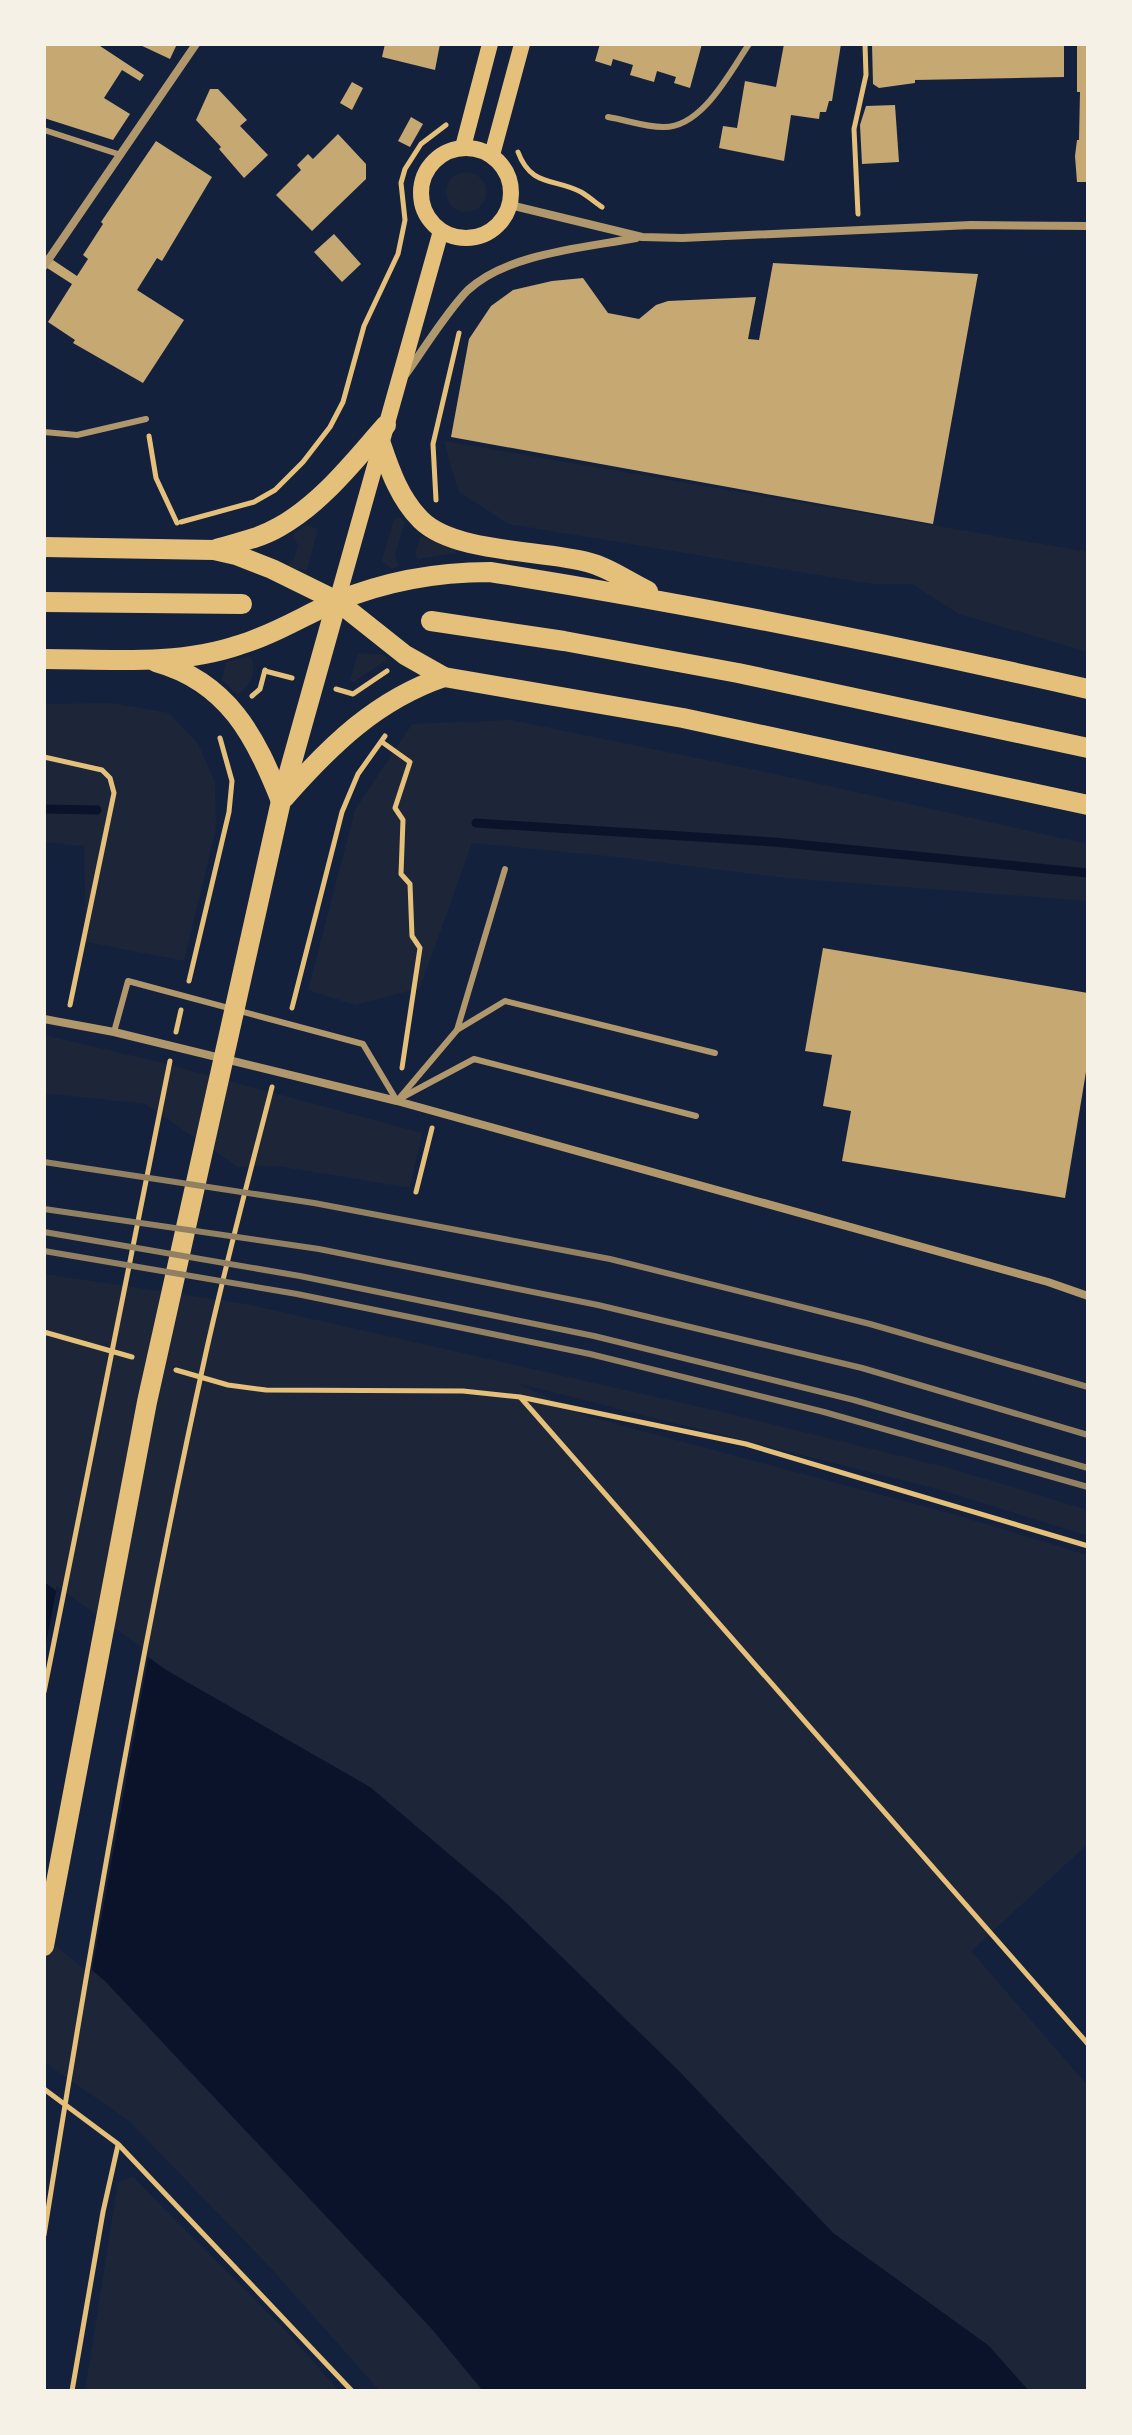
<svg xmlns="http://www.w3.org/2000/svg" width="1132" height="2435" viewBox="0 0 1132 2435" font-family="Raleway,sans-serif">
<rect width="100%" height="100%" fill="#14213d"/>
<g fill="#1d2539">
<circle cx="466" cy="192" r="20"/>
<path d="M444,441L1088,552V652L959,614L912,584H873L508,524L458,491Z"/>
<path d="M399,517L405,522L395,555L399,566L392,569L382,561L394,519Z"/>
<path d="M306,525L318,529L307,570L290,569L287,566L294,558L298,546L293,534Z"/>
<path d="M421,536L455,549L457,553L418,559L415,553Z"/>
<path d="M358,653L384,655L388,659L354,682L350,681Z"/>
<path d="M251,656C257,675 252,681 238,695L222,680L226,662Z"/>
<path d="M110,703L169,713L198,744L215,782L216,828L184,961L86,942L84,846L44,842V704Z"/>
<path d="M511,720L775,774L1088,844V901L787,878L616,857L472,843L420,988L355,1005L308,990L355,810L412,724Z"/>
<path d="M44,1035L159,1062L422,1133L410,1188L277,1166L238,1167L145,1104L44,1093Z"/>
<path d="M44,1274L246,1304L718,1411L949,1468L1088,1510V1536L941,1490L520,1384L583,1415L953,1514L1088,1555V1844L971,1951L1088,2086V2391H1029L989,2346L833,2233L678,2070L503,1900L370,1787L166,1670L44,1582Z"/>
<path d="M44,1930L105,1981L431,2328L483,2391H380L269,2266L128,2120L44,2062Z"/>
<path d="M133,2177L288,2333L339,2391H85L118,2182Z"/>
</g>
<path fill="#0b132b" d="M44,1582L166,1670L370,1787L503,1900L678,2070L833,2233L989,2346L1029,2391H483L431,2328L105,1981L44,1930Z"/>
<path fill="#14213d" d="M57,1586L149,1653L91,1975L44,1936V1655Z"/>
<g fill="none" stroke-linecap="round" stroke-linejoin="round">
<g stroke="#0b132b" stroke-width="9">
<path d="M44,809L97,810"/>
<path d="M476,823L774,842L1088,873"/>
</g>
</g>
<g fill="#c6a872">
<path d="M44,44H97L144,75L140,81L122,70L104,98L130,114L113,140L44,118Z"/>
<path d="M138,44H177L170,59Z"/>
<path d="M385,44H440L435,70L382,57Z"/>
<path d="M600,44H702L690,88L674,83L676,77L657,71L654,82L630,75L633,65L613,59L611,66L595,61Z"/>
<path d="M784,44H841L832,101H829L826,112H820L819,119L791,115L784,161L719,148L723,126L737,128L745,81L776,87Z"/>
<path d="M872,44H1064V77L915,80V83L879,88L873,84Z"/>
<path d="M1077,45H1088V182H1077L1075,156L1077,140H1079L1080,92H1077Z"/>
<path d="M352,82L363,88L352,110L340,103Z"/>
<path d="M210,89H218L247,120L240,126L268,155L244,178L219,149L221,147L196,120Z"/>
<path d="M895,105L899,162L862,164L860,125L866,106Z"/>
<path d="M411,117L423,124L410,147L398,141Z"/>
<path d="M338,134L366,164V179L312,231L276,195L301,170L297,165L308,154L313,159Z"/>
<path d="M156,141L212,177L162,261L157,258L137,290L184,320L143,383L73,343L75,340L48,322L72,284L44,266V254L77,276L88,259L83,255L103,224L101,222Z"/>
<path d="M334,234L361,264L342,282L314,252Z"/>
<path d="M773,263L978,274L933,524L451,437L469,339L491,306L513,290L552,281L583,278L608,313L639,319L656,305L668,301L756,297L748,339L759,340Z"/>
<path d="M823,948L1088,993V1060L1065,1198L842,1161L851,1111L823,1106L832,1055L805,1051Z"/>
</g>
<g fill="none" stroke-linecap="round" stroke-linejoin="round">
<g stroke="#e5c07b" stroke-width="5">
<path d="M518,152C531,187 554,178 581,192C588,196 596,203 602,207"/>
<path d="M858,214L854,129L866,75L865,44"/>
<path d="M149,436L156,478L177,523"/>
<path d="M436,500L433,444L459,333"/>
<path d="M181,522L254,502L275,490L303,462L330,427L343,402L364,326L398,254L405,220L401,183L405,169L421,144L446,125"/>
<path d="M265,671L292,678"/>
<path d="M336,689L353,694L387,671"/>
<path d="M252,696L260,689L265,670"/>
<path d="M382,742L410,762L395,808L403,820L401,874L410,884L412,936L420,948L402,1068"/>
<path d="M44,757L102,770L110,778L114,793L70,1005"/>
<path d="M189,981L229,812L232,781L220,738"/>
<path d="M292,1008L342,812L358,774L385,736"/>
<path d="M176,1032L181,1010"/>
<path d="M416,1192L432,1128"/>
<path d="M44,1332L132,1357"/>
<path d="M176,1370L228,1385L266,1390L463,1391L520,1397L746,1444L1088,1546"/>
<path d="M521,1398L1088,2044"/>
<path d="M44,1692L170,1061"/>
<path d="M44,2089L118,2144L352,2391"/>
<path d="M44,2235C91,1941 141,1648 205,1357C225,1266 249,1177 272,1087"/>
<path d="M72,2391L103,2212L118,2145"/>
</g>
<g stroke="#b1986c" stroke-width="6">
<path d="M608,117C626,120 645,127 663,127C702,128 730,72 749,44"/>
<path d="M44,130L121,155"/>
<path d="M44,432L77,435L146,419"/>
<path d="M457,1030L505,869"/>
<path d="M114,1032L128,981L363,1044L397,1101L457,1030L505,1001L715,1053"/>
<path d="M401,1098L474,1059L696,1116"/>
</g>
<g stroke="#b1986c" stroke-width="8">
<path d="M510,205L642,237L682,238L971,225L1088,226"/>
<path d="M44,266L196,44"/>
<path d="M406,374C424,349 447,311 468,290C508,253 584,248 636,238"/>
<path d="M44,1019L114,1032L397,1101L1048,1282L1088,1296"/>
</g>
<g stroke="#e5c07b" stroke-width="16">
<path d="M463,147L490,44"/>
<circle cx="466" cy="193" r="45"/>
<path d="M492,155L522,44"/>
<path d="M337,601L441,231"/>
</g>
<g stroke="#e5c07b" stroke-width="20">
<path d="M381,444C390,471 400,499 421,520C454,553 542,550 587,562C608,567 629,582 648,591"/>
<path d="M44,547L214,550L236,555L272,569L337,601L405,655L444,677L683,718L1088,805"/>
<path d="M216,549C237,543 260,538 279,527C322,503 354,461 386,425"/>
<path d="M44,602L242,604"/>
<path d="M431,621L564,641L738,673L1088,748"/>
<path d="M44,659C107,659 178,666 239,645C273,635 303,616 335,602C383,582 438,572 490,572C691,604 890,644 1088,689"/>
<path d="M156,662C228,682 256,737 281,801"/>
<path d="M284,798C330,746 376,700 444,677"/>
<path d="M44,1946L147,1402L281,801L337,601"/>
</g>
<g stroke="#918062" stroke-width="6">
<path d="M44,1162L314,1203L610,1259L870,1324L1088,1387"/>
<path d="M44,1209L319,1249L598,1305L862,1368L1088,1435"/>
<path d="M44,1232L300,1276L594,1336L854,1400L1088,1468"/>
<path d="M44,1251L297,1294L590,1354L824,1412L1088,1487"/>
</g>
</g>
<rect width="1132" height="2435" fill="none" stroke="#f6f1e7" stroke-width="92"/>
</svg>
